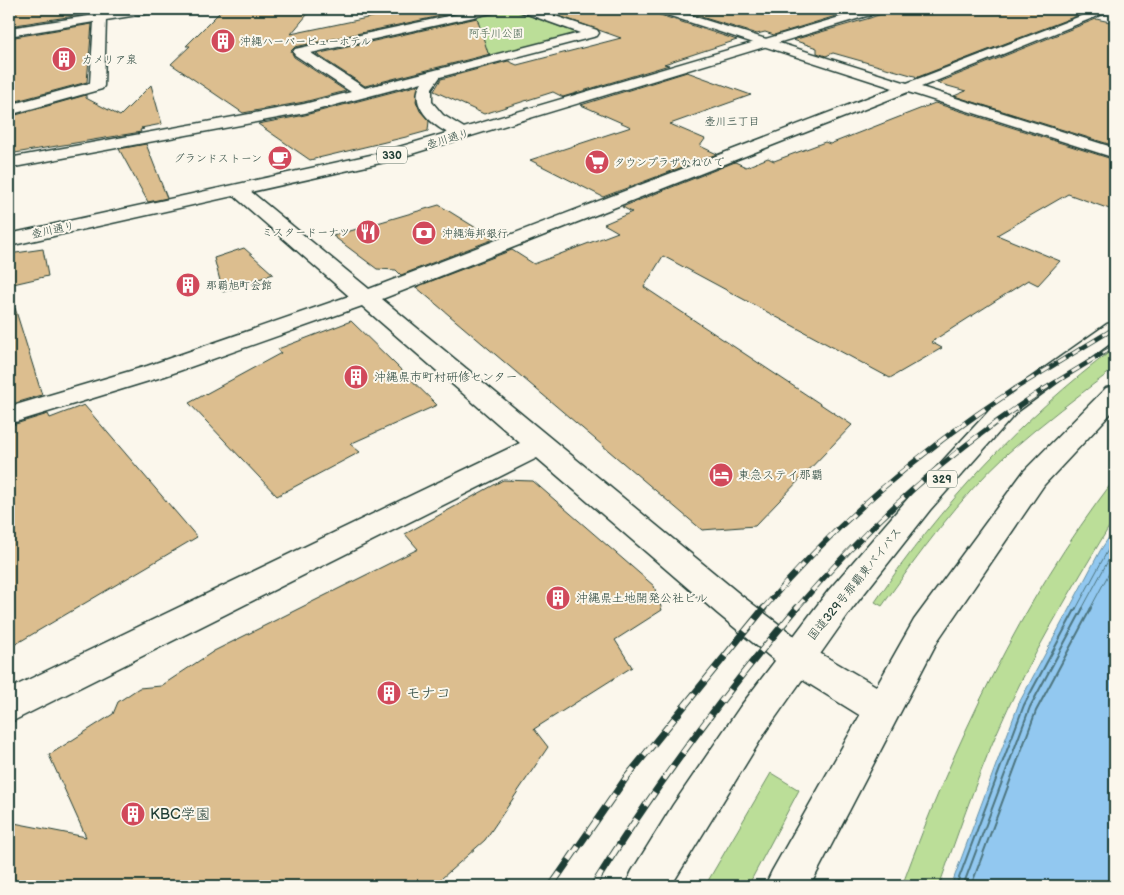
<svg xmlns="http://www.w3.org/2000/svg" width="1124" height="895" viewBox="0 0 1124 895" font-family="'Balsamiq Sans','Klee One',sans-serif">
<rect width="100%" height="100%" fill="#fbf7ec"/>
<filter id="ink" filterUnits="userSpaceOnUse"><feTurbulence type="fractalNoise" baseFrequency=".02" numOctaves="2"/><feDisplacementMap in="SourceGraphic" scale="10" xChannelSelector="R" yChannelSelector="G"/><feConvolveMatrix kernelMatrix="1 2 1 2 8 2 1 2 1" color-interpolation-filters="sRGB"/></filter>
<g filter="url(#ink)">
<g fill="#bbde98" stroke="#6d8e66">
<path d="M511,9L580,34L492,56L424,26Z"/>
<path d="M1115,348V368C1079,395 1042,423 1008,453C959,498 920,553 882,606L875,602C941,505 1021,418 1115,348Z"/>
<path d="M1114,480L1115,504L1112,509L1115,517C1072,589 1028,660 995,737C974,786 957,836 939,886H902C954,744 1021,601 1114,480Z"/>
<path d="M771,773L799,790L748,886H705Z"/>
</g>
<path fill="#92c8f0" stroke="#6490a5" d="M1115,528V886H951L1019,703L1100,551Z"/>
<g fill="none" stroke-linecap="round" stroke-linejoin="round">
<g stroke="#4d757f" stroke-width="1">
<path d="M1076,609L1115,537"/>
<path d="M1082,609L1115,548"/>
<path d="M1090,609L1115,562"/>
</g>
<g stroke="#4d757f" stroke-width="2">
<path d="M956,886L1024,705L1076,608"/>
<path d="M963,886L1030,707L1083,608"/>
<path d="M971,886L1036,711L1091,608"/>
</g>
</g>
<g fill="#dcbe8f" stroke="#1f3d34">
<path d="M19,9H93V13L9,26V18Z"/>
<path d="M232,9H312L291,34L410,9H473L295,47L291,51L294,57L346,91L304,102L243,113L171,64L190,46H186L222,10Z"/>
<path d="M549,9H651L654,13L737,40L664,64L669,65L563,97L553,92L484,114L434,91L441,79L508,61L517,65L621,38L548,12Z"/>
<path d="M675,9H849L852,11L774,35L765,32L757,34Z"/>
<path d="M887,9H1053L1079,15L918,77L833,53L826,56L817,53V48L793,40L870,18L884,13Z"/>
<path d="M477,18L488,53L490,54L365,86L316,54Z"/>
<path d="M1096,19L1115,23V146L954,96L966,91L937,83Z"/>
<path d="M92,24L87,82L9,103V38Z"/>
<path d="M687,72L751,95L670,124L705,139L700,146L717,154L603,197L530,160L631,127L581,105Z"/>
<path d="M151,85L162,124L141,128L144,129L140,130L141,132L9,154V117L86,95V98L120,116Z"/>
<path d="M419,85L416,101L420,111L429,121L428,131L406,137L310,160L258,124L305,115Z"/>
<path d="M935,103L1115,160V211L1068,194L997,235L1060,261L1038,285L1028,280L931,342L942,348L890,378L663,256L644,287L852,425L755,526L702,530L416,287L512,250L534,264L618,232L604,224L632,212L622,207L735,162L746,167L768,158L774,161L825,142L830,144Z"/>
<path d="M146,144L167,198L148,202L119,149Z"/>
<path d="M439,205L494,239L401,275L396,270L377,269L333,236Z"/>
<path d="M244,248L273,274L223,292L214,258Z"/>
<path d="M43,249L48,276L9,285V254Z"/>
<path d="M15,308L42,395L9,405V309Z"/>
<path d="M351,321L437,405L350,444L360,452L277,496L189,403L281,353L278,349Z"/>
<path d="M84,405L197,537L9,648V426L48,414L50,418Z"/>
<path d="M503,480L533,481L654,586L662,610L615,640L632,667L534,729L548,747L485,840L433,886H9V822L86,837L49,755L113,714L118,702L139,688L161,686L214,651L418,549L405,534Z"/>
</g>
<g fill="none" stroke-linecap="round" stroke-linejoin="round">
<defs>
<g id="street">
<path d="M95,9H107V13L136,9H163L157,12L106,20L104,86L102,89L9,115V105L90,83L94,22L9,36V28L95,15Z"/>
<path d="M481,9H502L496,12L311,53L365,88L580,33L519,11L517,9H534L597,30L599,33L597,36L440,77L432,88V102L443,115L469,131L471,134L463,139C440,133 405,107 422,82L305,113L9,168V158L304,104L351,92L295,55L293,52L295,49Z"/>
<path d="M851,9H870L875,12L869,16Z"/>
</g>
<path id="secondary" d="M653,9H670L907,83L1099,9H1115L921,87L1115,148V158L908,92L382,299L742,596L809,647L895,697L900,709L895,721L882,726L869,721L785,669L718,614L537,458L9,723V689L520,443L362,306L165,376L9,424V407L147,366L349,296L232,194L229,190L232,186H244L369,289L893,88L655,11Z"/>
<g id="highway">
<path d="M867,9H885L883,11L385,162L9,246V234L375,154Z"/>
<path d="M1115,322V340L1017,412L930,510L852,609L766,731L671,886H625L632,871L673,805L740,707L828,591L910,496L999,400L1107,324Z"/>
<path d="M1115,386V409L1044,485L938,640L810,886H765L772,871L914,620L1024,471L1106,388Z"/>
</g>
</defs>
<use href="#street" stroke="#1f3d34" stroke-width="3"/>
<use href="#secondary" stroke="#1f3d34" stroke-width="3"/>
<use href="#highway" stroke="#1f3d34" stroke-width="3"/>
<use href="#street" fill="#fbf7ec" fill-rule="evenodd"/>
<use href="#secondary" fill="#fbf7ec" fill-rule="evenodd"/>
<use href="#highway" fill="#fbf7ec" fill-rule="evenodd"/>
<defs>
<g id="rail-far2">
<path d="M1011,391L1115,328"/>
<path d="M1041,391L1115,346"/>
</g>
<g id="rail-far1">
<path d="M763,609C837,522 917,453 1013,390"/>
<path d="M796,609C871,522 947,453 1043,390"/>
</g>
<g id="rail">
<path d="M551,886L626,778L764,608"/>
<path d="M593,886C654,788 722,696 797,608"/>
</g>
</defs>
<use href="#rail-far2" stroke="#1f3d34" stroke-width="4.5"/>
<use href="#rail-far1" stroke="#1f3d34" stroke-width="5.5"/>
<use href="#rail" stroke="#1f3d34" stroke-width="7"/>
<use href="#rail-far2" stroke="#fbf7ec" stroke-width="3" stroke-dasharray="9" stroke-linecap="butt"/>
<use href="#rail-far1" stroke="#fbf7ec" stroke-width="4" stroke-dasharray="12" stroke-linecap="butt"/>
<use href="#rail" stroke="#fbf7ec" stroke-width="5" stroke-dasharray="16" stroke-linecap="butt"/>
</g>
</g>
<defs>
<symbol id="building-disc" viewBox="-11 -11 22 22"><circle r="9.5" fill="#d1495b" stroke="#fbf7ec"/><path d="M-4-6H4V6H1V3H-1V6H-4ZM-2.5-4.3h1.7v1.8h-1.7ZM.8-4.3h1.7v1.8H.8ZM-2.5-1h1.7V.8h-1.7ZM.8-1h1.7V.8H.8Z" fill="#fff"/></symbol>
<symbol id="cafe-disc" viewBox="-11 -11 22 22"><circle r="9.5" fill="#d1495b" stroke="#fbf7ec"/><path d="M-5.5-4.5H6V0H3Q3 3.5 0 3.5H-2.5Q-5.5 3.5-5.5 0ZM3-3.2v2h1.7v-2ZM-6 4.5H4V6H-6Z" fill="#fff"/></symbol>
<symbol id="supermarket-disc" viewBox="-11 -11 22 22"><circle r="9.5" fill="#d1495b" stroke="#fbf7ec"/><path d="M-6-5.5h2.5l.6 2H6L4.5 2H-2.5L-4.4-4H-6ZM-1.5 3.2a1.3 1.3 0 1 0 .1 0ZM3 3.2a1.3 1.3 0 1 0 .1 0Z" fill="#fff"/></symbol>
<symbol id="restaurant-disc" viewBox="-11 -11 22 22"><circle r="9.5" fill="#d1495b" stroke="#fbf7ec"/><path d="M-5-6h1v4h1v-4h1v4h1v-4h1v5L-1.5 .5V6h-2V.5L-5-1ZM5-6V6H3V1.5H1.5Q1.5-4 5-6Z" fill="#fff"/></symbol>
<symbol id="bank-disc" viewBox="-11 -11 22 22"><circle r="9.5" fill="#d1495b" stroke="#fbf7ec"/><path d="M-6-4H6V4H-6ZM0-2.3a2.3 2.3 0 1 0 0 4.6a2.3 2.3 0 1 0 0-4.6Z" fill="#fff"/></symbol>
<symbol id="hotel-disc" viewBox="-11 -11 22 22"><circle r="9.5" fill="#d1495b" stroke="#fbf7ec"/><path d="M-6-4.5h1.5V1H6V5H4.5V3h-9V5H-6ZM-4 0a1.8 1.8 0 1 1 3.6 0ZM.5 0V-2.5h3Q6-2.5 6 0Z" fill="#fff"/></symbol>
</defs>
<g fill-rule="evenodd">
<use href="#building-disc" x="209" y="27" width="28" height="28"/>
<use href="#building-disc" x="50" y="45" width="28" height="28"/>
<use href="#cafe-disc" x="266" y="144" width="28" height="28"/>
<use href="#supermarket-disc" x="583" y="148" width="28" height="28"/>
<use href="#restaurant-disc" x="354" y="218" width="28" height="28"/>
<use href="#bank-disc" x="410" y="219" width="28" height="28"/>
<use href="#building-disc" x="174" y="271" width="28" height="28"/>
<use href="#building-disc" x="342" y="363" width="28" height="28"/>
<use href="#hotel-disc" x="707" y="461" width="28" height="28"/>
<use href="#building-disc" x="544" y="584" width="28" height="28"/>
<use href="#building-disc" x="375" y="679" width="28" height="28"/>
<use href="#building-disc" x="119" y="800" width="28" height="28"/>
</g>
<g text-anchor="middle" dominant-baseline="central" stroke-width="4" stroke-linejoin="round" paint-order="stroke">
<g font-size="11" fill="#3e5d48" stroke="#fbf7ec">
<text x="496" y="33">阿手川公園</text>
</g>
<g font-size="11" fill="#1f3d34" stroke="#fbf7ec" text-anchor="start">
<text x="240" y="41">沖縄ハーバービューホテル</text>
<text x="82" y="59">カメリア泉</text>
<text x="262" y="158" text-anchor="end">グランドストーン</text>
<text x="614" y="162">タウンプラザかねひで</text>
<text x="350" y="232" text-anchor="end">ミスタードーナツ</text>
<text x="442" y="233">沖縄海邦銀行</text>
<text x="206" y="285">那覇旭町会館</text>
</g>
<g font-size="11" fill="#1f3d34" stroke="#fbf7ec">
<text x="732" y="121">壺川三丁目</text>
</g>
<g font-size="11" fill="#1f3d34" stroke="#fbf7ec">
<text transform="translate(448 139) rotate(-17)">壺川通り</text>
<text transform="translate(53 230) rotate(-12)">壺川通り</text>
</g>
<g fill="#fbf7ec" stroke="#61756b" stroke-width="1">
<rect x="377" y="146.5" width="30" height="17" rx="4"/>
<rect x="927" y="470.5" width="30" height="17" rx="4"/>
</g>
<g font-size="11" font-weight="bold" fill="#1f3d34">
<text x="392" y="155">330</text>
<text x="942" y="479">329</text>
</g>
<g font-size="12" fill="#1f3d34" stroke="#fbf7ec" text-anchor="start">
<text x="374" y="377">沖縄県市町村研修センター</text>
<text x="738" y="475">東急ステイ那覇</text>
<text x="576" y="598">沖縄県土地開発公社ビル</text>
</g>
<g font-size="12" fill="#1f3d34" stroke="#fbf7ec">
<text transform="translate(855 584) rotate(-51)">国道329号那覇東バイパス</text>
</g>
<g font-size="15" fill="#1f3d34" stroke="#fbf7ec" text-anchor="start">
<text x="406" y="693">モナコ</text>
<text x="150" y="814">KBC学園</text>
</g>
</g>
<rect width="1124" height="895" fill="none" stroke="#fbf7ec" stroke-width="30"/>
<rect x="15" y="15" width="1094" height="865" fill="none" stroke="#1f3d34" stroke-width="2" filter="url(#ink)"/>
</svg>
